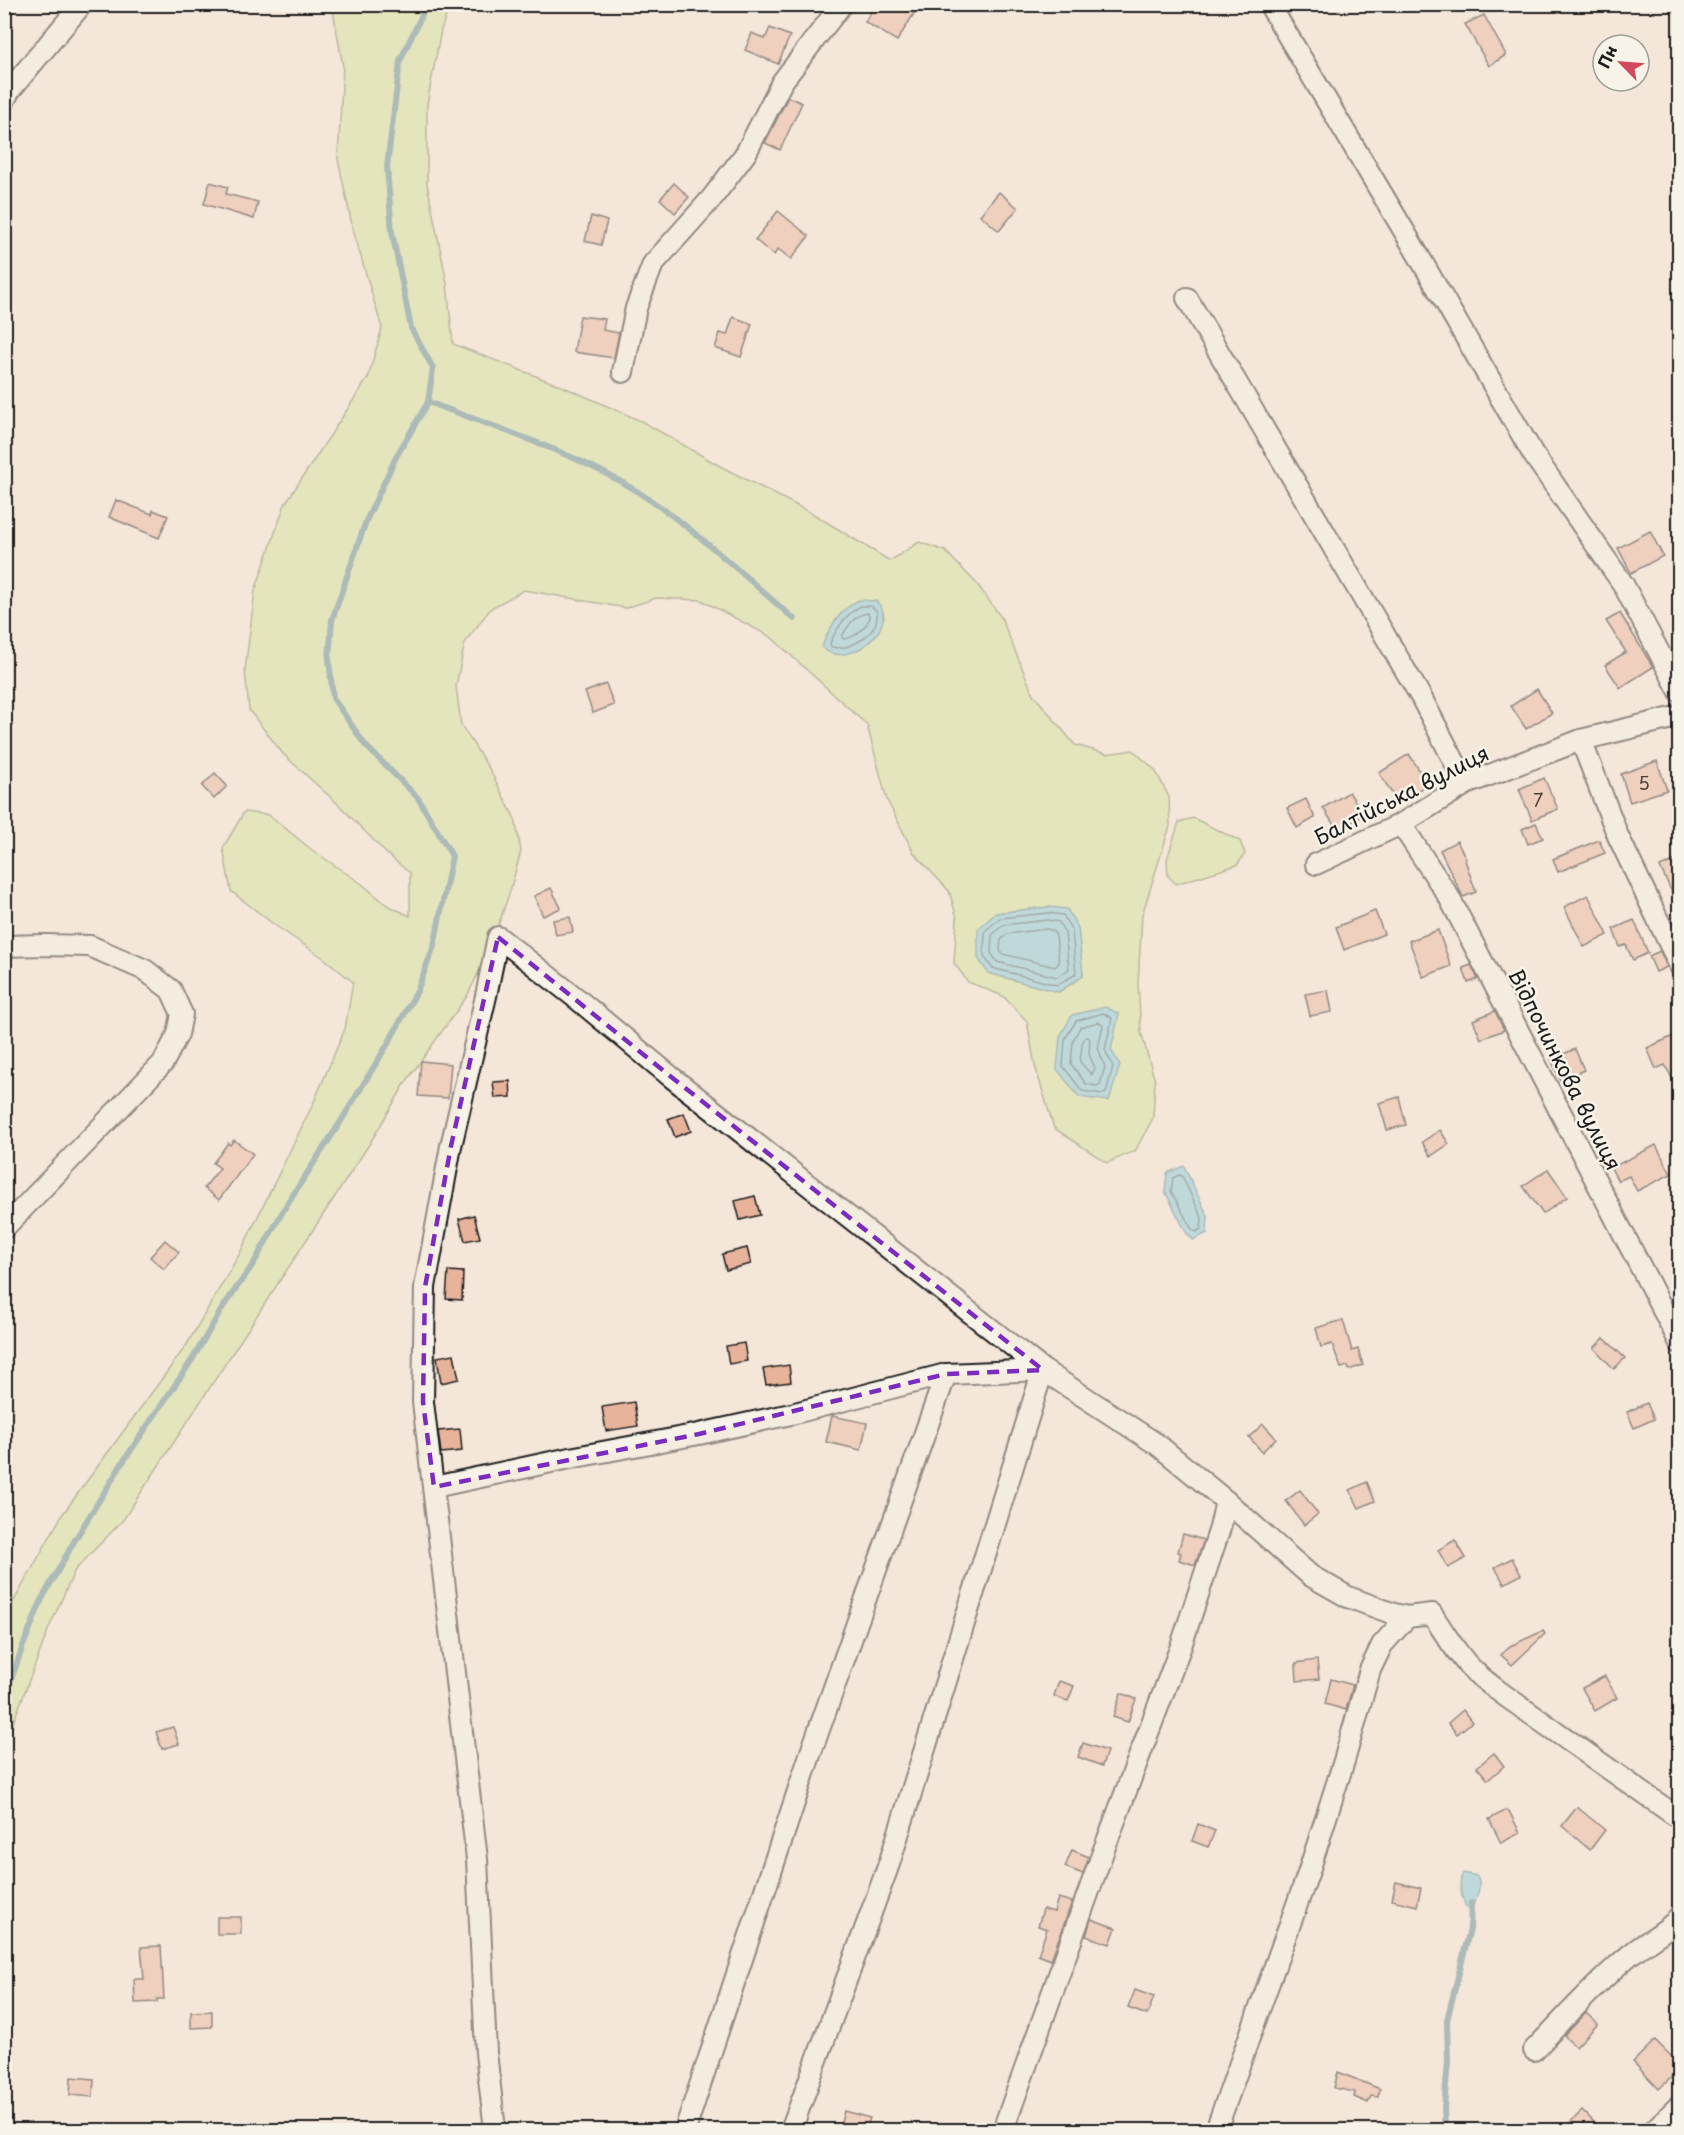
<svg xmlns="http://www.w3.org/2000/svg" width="1684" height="2135" viewBox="0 0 1684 2135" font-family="'Playpen Sans',sans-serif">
<rect width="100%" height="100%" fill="#f4e6d9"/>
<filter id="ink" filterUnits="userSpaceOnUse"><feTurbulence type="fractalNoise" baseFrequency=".0167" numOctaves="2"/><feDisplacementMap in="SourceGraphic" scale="12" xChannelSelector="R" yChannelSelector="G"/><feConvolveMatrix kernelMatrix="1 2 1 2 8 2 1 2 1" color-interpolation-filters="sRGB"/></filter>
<g filter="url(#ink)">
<g fill="#d0e59a" stroke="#76805b" stroke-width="1.5" fill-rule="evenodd">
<path d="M332,5H450L441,30L427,104V184L447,283L453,344L564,387L643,422L718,465L815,515L890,561L919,542L945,551L977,584L1001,617L1033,694L1075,745L1107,754L1133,750L1155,770L1169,797L1170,826L1142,915L1138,984L1141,1032L1155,1081L1153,1118L1135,1151L1107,1163L1054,1128L1035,1066L1027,1021L1003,996L968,982L954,963L957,918L949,891L914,853L887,800L867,725L771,637L701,600L656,598L626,608L524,590L491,608L465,642L456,686L461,725L490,770L515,819L521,851L510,891L490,949L467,996L406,1082L370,1143L123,1520L75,1570L49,1628L5,1744V1617L62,1515L186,1346L239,1255L313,1104L345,1029L353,982L325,959L276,926L231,891L223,848L244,812L269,815L312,850L362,884L387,905L410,916V873L387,854L339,805L283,754L249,710L245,670L255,591L285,504L368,378L382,328L353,230L338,159L343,66ZM881,606L884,617C880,624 877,633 872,639C861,651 835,660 823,648L826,637L841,614ZM1048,907L1078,929L1083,976L1059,992L988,973L996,913Z"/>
<path d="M1193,818L1240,841L1245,854L1237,865L1176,884L1168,876L1167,859L1179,822Z"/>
</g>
<g fill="#7ecbdd" stroke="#578590" stroke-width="1.5">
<path d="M859,600L876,601C903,627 846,671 823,648V644C830,626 841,609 859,600Z"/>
<path d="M1048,907L1067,909L1078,928L1083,976L1058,992L988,973L978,958V929L996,913Z"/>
<path d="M1105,1007L1119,1014L1111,1050L1120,1065L1109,1101L1079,1097L1057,1069L1060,1037L1072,1015Z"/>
<path d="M1184,1166L1208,1217L1207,1233L1193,1240L1186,1232L1165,1191L1167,1173Z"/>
<path d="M1463,1873L1477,1876C1483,1885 1476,1900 1471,1909L1466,1907C1462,1897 1457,1884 1463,1873Z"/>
</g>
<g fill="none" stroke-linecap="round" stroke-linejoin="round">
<g stroke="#436269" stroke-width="1.5">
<path d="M861,606H871L876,610C883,632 850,652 831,647L830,643C837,628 846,613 861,606Z"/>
<path d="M868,613L870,618C865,628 854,639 843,639L842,636C848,626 855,614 868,613Z"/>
<path d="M1048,913L1063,915L1072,931L1076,974L1057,985L992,968L984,956L985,931L1000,918Z"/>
<path d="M1048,920L1059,922L1065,933L1069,969L1057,977L997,962L991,953L992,935L1003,925Z"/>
<path d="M1047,929L1053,931L1056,936L1059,963L1055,967L1003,954L1000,951L1001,940L1007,934Z"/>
<path d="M1103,1013L1112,1018L1105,1050L1113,1066L1106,1093L1103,1094L1082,1091L1063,1066L1065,1039L1076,1021Z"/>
<path d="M1099,1022L1103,1025L1098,1048L1105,1067L1100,1084L1097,1086L1086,1084L1071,1064L1073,1041L1080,1027Z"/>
<path d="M1085,1037H1088L1090,1039L1089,1054L1095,1068L1092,1075L1080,1062L1082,1044Z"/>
<path d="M1179,1175L1182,1176L1202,1218L1201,1229L1196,1232L1191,1228L1171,1191L1173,1178Z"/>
</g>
<g stroke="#578590" stroke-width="6">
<path d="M428,402C499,429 574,452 638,492C694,528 743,575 794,619"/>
<path d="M4,1699L23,1646L42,1599L76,1538L123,1462L192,1360L223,1307L254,1263L287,1204L338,1126L389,1042L417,991L434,946L452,856L418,798L365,745L333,698L329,659L332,620L366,521L396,457L428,402L433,368L411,328L392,232L387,167L400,61L427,4"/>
<path d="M1445,2130L1444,2108L1448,2061L1447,2020L1470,1929L1471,1903"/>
</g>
</g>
<g fill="#e8b39b" stroke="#1c1c1c" stroke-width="1.5">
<path d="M875,4H920L897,41L865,22Z"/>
<path d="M1484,15L1506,55L1489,66L1465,24Z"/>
<path d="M770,28L790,36L778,64L745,50L752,33L765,39Z"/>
<path d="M788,97L802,103L780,150L765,143Z"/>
<path d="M210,182L228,187L226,194L258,202L254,219L204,204Z"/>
<path d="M674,183L689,197L675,213L660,199Z"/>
<path d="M999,192L1018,208L999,231L980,215Z"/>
<path d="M778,211L809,236L791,259L778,249L774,255L755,240Z"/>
<path d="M591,216L607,221L601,245L585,241Z"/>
<path d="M580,316L605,319L603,330L619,333L614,358L574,352Z"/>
<path d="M733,317L752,324L741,357L715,348L720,333L727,335Z"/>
<path d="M116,500L152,514L153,510L168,516L159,538L109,517Z"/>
<path d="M1650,531L1663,556L1631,573L1618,548Z"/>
<path d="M1620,613L1653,667L1620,688L1605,665L1626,652L1606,621Z"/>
<path d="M606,684L614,705L593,713L585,692Z"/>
<path d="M1537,689L1552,713L1526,729L1511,706Z"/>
<path d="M1409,754L1428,784L1398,803L1379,773Z"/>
<path d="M1657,761L1667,790L1630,802L1621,774Z"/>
<path d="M215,773L227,786L214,799L202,786Z"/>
<path d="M1544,778L1558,809L1532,820L1519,789Z"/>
<path d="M1349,792L1364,815L1338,831L1323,808Z"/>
<path d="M1306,799L1315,818L1297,828L1287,808Z"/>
<path d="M1536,823L1543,838L1528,844L1522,829Z"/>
<path d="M1599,840L1605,853L1558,872L1553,859Z"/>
<path d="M1457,841L1466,859L1465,860L1476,892L1463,897L1440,850Z"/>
<path d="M1680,858V909L1660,867Z"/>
<path d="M551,888L561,908L543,916L534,896Z"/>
<path d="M1588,895L1608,935L1584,947L1564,907Z"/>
<path d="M1375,911L1384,934L1344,950L1336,927Z"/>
<path d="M570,917L573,932L556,935L553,920Z"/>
<path d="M1634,920L1648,953L1633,960L1626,945L1620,947L1613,929Z"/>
<path d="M1438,930L1451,966L1423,977L1409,941Z"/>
<path d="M1660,951L1667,967L1656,972L1649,956Z"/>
<path d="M1471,965L1478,979L1468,983L1463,968Z"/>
<path d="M1328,990L1332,1012L1310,1016L1305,994Z"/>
<path d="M1495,1011L1504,1030L1481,1039L1473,1020Z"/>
<path d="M1680,1033V1093L1665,1065L1656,1069L1647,1048Z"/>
<path d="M1575,1049L1584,1070L1560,1080L1551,1059Z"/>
<path d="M421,1061L451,1064L448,1098L418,1096Z"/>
<path d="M510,1081L511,1097L495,1098L493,1082Z"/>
<path d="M1399,1097L1406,1125L1387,1130L1379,1103Z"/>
<path d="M684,1113L691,1131L675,1137L668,1119Z"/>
<path d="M1440,1130L1449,1144L1431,1156L1422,1142Z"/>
<path d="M234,1140L253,1154L219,1200L204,1188L220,1168L213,1163L228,1143L230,1145Z"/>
<path d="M1656,1145L1671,1174L1637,1191L1629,1176L1618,1181L1611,1168Z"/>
<path d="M1548,1169L1567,1197L1543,1214L1523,1186Z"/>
<path d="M755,1196L760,1215L740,1220L735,1201Z"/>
<path d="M474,1215L480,1238L465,1241L459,1219Z"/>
<path d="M165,1240L179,1252L164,1269L150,1257Z"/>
<path d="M747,1248L751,1264L726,1270L722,1254Z"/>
<path d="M448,1271L463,1272L462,1300L446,1299Z"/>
<path d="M1343,1320L1352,1351L1358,1349L1363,1365L1349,1370L1348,1366L1341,1368L1332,1344L1321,1347L1316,1328Z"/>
<path d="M1604,1338L1625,1358L1614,1369L1594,1348Z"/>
<path d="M744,1343L747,1361L729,1364L726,1346Z"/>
<path d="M454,1354L459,1379L441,1383L437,1357Z"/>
<path d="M789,1365L791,1382L766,1385L763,1369Z"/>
<path d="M634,1402L638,1426L606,1431L602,1407Z"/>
<path d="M1647,1403L1654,1419L1634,1428L1627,1412Z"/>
<path d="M832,1416L867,1423L861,1450L826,1442Z"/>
<path d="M1263,1424L1276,1438L1262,1452L1249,1437Z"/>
<path d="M460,1429L462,1451L441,1453L438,1431Z"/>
<path d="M1367,1482L1375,1501L1359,1508L1350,1490Z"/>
<path d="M1300,1490L1318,1514L1304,1525L1286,1501Z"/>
<path d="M1183,1534L1204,1540L1195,1565L1179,1560L1181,1553L1178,1552Z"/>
<path d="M1455,1540L1466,1558L1448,1568L1438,1550Z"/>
<path d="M1512,1558L1521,1575L1504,1584L1495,1567Z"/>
<path d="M1543,1631L1545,1634L1512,1665L1501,1655L1510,1646Z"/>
<path d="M1317,1660L1319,1679L1297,1681L1296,1663Z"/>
<path d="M1605,1676L1617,1698L1595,1711L1582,1688Z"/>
<path d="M1331,1679L1353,1685L1346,1710L1325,1704Z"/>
<path d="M1059,1681L1074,1686L1068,1701L1054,1696Z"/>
<path d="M1121,1693L1136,1699L1128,1722L1113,1717Z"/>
<path d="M1463,1710L1472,1722L1457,1734L1448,1723Z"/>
<path d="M173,1727L179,1744L162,1749L156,1732Z"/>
<path d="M1083,1743L1107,1751L1102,1766L1078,1757Z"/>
<path d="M1494,1753L1504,1766L1488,1780L1477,1767Z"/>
<path d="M1577,1807L1605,1830L1590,1850L1562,1826Z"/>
<path d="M1507,1810L1509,1811L1520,1833L1501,1843L1489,1819Z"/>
<path d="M1198,1824L1215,1831L1208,1847L1192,1841Z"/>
<path d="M1072,1850L1089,1857L1083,1874L1065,1867Z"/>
<path d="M1396,1882L1421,1888L1417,1906L1392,1900Z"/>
<path d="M1058,1898L1072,1902L1051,1960L1038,1955L1047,1929L1038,1926L1043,1909L1054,1912Z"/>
<rect x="217" y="1917" width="24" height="17"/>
<path d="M1091,1919L1116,1928L1110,1944L1086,1936Z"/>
<path d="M161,1946L164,1999H157V2002L135,2003L134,1979H144L141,1947Z"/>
<path d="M1135,1990L1154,1997L1147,2015L1128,2008Z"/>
<path d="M212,2011V2027L191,2028V2012Z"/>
<path d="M1586,2013L1598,2024L1576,2047L1564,2036Z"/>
<path d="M1655,2040L1680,2065V2069L1659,2089L1633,2062Z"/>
<path d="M1338,2072L1380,2089L1378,2097L1371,2096L1368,2103L1354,2097L1355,2092L1334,2088Z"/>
<path d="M71,2077L94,2079L93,2097L70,2095Z"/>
<path d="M844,2111L870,2118L866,2130H839Z"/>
<path d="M1582,2111L1601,2130H1562Z"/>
</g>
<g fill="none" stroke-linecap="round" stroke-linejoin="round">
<defs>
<g id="street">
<path d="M1269,4L1413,246L1533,454L1623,584L1680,692"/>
<path d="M4,101L10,90L82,4"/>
<path d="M1187,298L1421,697L1466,784"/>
<path d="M623,372L636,308L653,264L712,198L746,153L782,82L842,4"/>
<path d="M1581,740L1618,836L1680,966"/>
<path d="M1401,824L1449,897L1680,1343"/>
<path d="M1316,864L1401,824L1466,784L1581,740L1680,716"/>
<path d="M4,946L44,945L90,946L145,970L171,990L182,1014L178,1034L163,1063L4,1228"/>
<path d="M434,1487L570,1458L699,1434L791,1414L946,1374L1043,1370L889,1864L791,2130"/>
<path d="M1534,2050C1564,2019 1592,1987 1625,1959C1642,1943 1664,1934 1680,1917"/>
<path d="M493,2130L494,2121L486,2053L477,1859L423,1402L425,1287L451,1146L486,996L498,937L576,998L670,1076L1043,1370L1158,1445L1226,1501L1311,1576L1348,1597L1394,1614L1407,1617L1432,1614C1443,1631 1454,1649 1468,1665C1478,1676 1492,1686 1504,1695L1680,1819"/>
<path d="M685,2130L811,1752L946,1374"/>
<path d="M1003,2130L1103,1852L1181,1646L1220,1528L1226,1501"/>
<path d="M1216,2130L1309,1871L1344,1761L1370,1670L1382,1645L1407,1617"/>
<path d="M1654,2130L1680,2105"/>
</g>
</defs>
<use href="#street" stroke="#1c1c1c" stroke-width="24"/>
<use href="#street" stroke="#f7f3e8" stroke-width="20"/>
</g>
</g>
<path d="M0 0H1684V2135H0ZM498,937L670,1076L1043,1370L946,1374L699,1434L434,1487L423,1402L425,1287L451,1146Z" fill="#f4e6d9" fill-opacity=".55" fill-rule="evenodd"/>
<path fill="none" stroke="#7b2cbf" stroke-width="4.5" stroke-dasharray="12 8" stroke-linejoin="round" d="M498,937L670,1076L1043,1370L946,1374L699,1434L434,1487L423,1402L425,1287L451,1146Z"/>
<g text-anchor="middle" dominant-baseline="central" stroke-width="5" stroke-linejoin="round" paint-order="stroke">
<g font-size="18" fill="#4f423c">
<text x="1644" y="782">5</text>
<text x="1538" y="799">7</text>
</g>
<g font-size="21" fill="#1c1c1c" stroke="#f7f3e8">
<text transform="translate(1401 794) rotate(-27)">Балтійська вулиця</text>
<text transform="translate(1566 1069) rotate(63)">Відпочинкова вулиця</text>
</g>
</g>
<rect width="1684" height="2135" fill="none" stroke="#f7f3e8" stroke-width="24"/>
<rect x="12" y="12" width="1660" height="2111" fill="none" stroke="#1c1c1c" stroke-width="2" filter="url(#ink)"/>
<g transform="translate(1621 63) rotate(295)"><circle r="28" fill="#f7f3e8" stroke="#9f9d96" stroke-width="1.5"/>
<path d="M0-4.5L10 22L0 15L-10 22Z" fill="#d1495b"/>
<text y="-9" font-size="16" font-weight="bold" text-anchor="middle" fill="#1c1c1c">Пн</text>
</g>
</svg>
